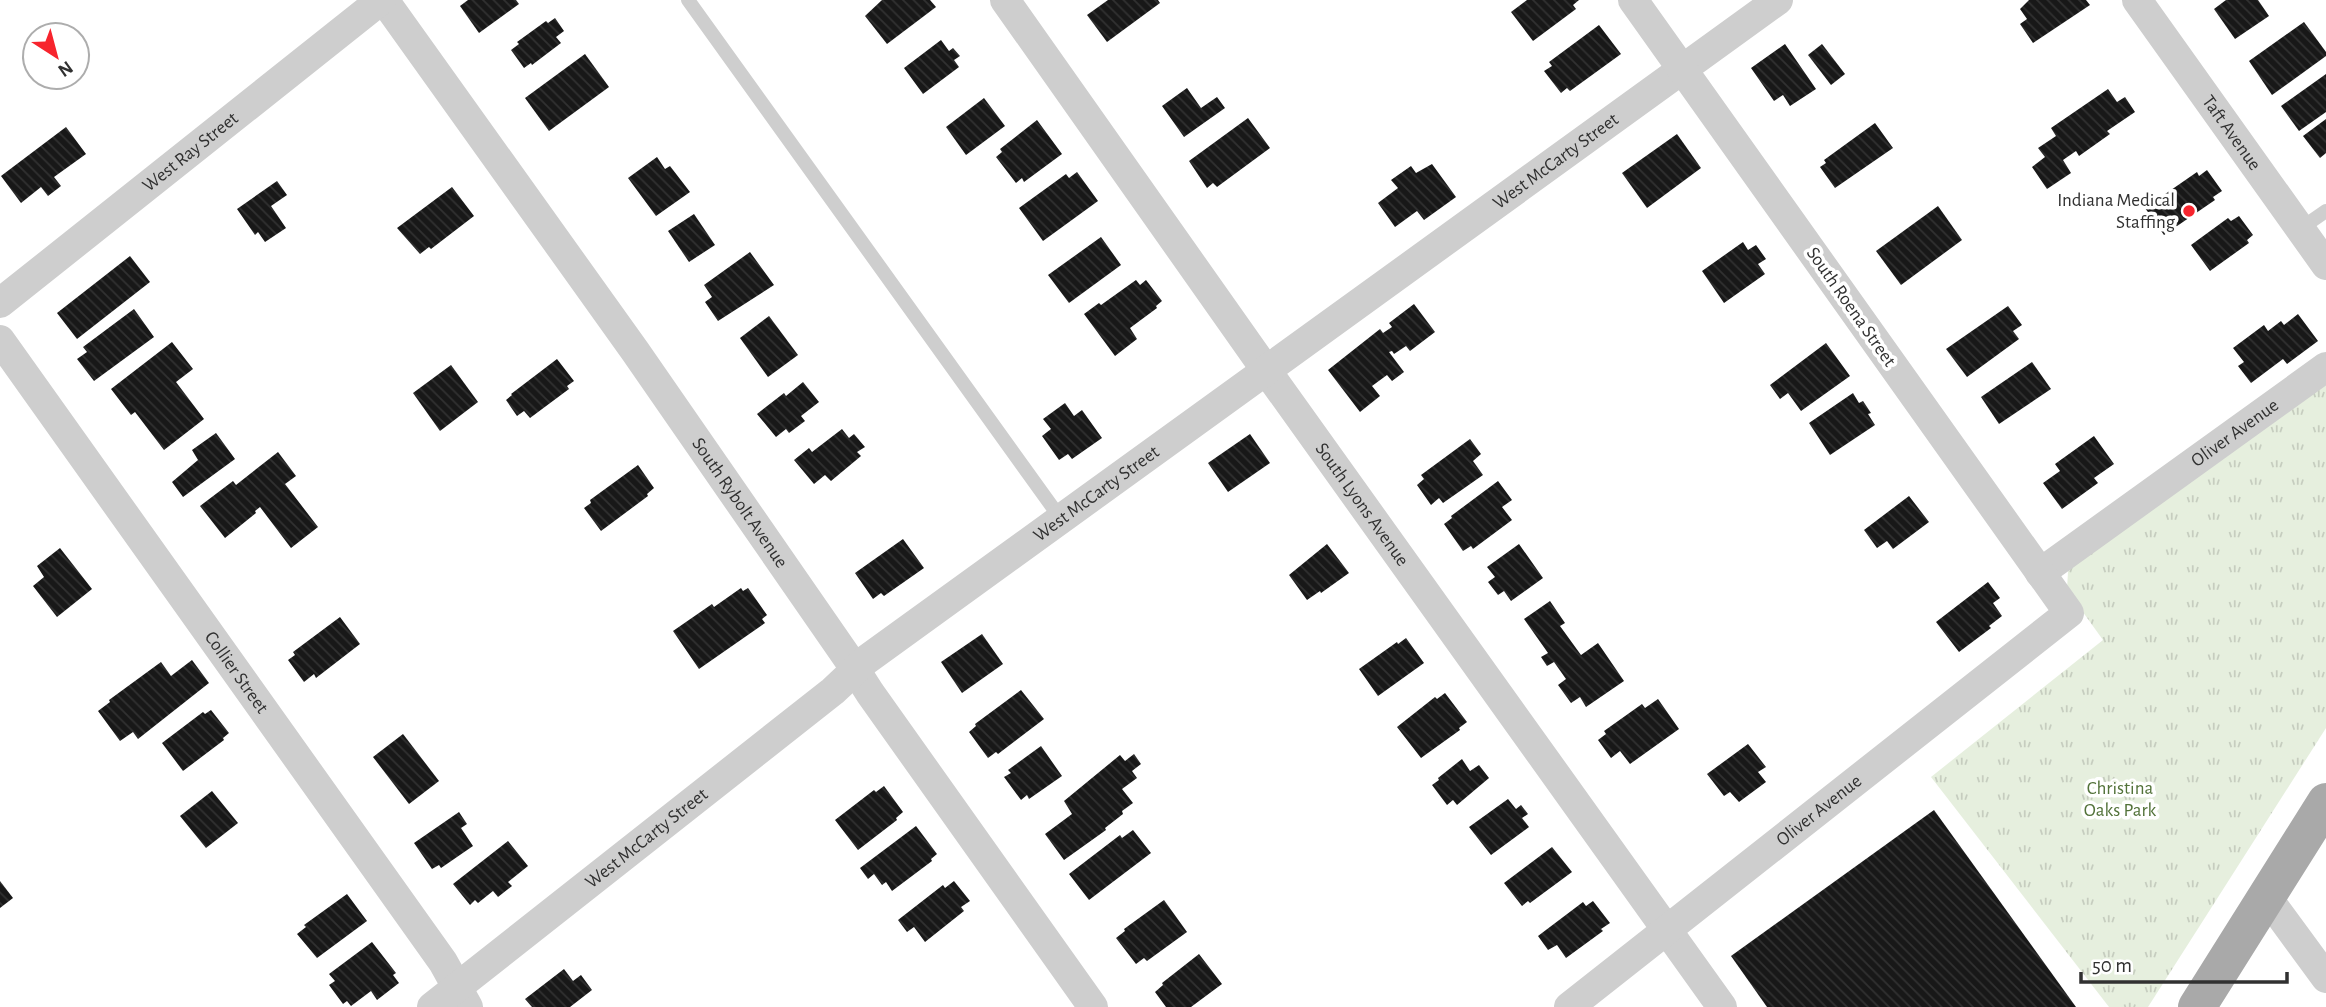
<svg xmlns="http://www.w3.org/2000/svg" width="2326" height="1007" viewBox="0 0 2326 1007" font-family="'Alegreya Sans',sans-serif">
<defs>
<pattern id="park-tufts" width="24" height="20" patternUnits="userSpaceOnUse" patternTransform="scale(1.75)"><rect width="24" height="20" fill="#e6efde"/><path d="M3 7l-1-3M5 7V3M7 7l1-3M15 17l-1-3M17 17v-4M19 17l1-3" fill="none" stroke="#c6cdbf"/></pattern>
<pattern id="building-back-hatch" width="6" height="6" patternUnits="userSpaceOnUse" patternTransform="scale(1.75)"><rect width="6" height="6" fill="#181818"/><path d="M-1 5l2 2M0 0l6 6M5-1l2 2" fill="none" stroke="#313131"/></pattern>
</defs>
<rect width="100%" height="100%" fill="#fff"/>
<path fill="url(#park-tufts)" d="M2326,367V728L2148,1007H2109L1931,777L2103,640L2067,590L2069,553Z"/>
<g fill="url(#building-back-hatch)">
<path d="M468,0H516L519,4L479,33L460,6Z"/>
<path d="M882,0H930L936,7L887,44L865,16Z"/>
<path d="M1108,0H1158L1160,3L1107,42L1087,15Z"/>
<path d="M1527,0H1579L1573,5L1576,9L1533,41L1511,12Z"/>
<path d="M2029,0H2086L2090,5L2033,43L2020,24L2027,19L2020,9Z"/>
<path d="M2226,0H2258L2269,16L2235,39L2214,9Z"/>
<path d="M555,18L564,31L556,37L561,43L532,65L531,63L524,68L511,50L519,44L517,42L546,21L548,23Z"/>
<path d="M2304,22L2326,52V56L2272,95L2249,61Z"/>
<path d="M1599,25L1621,54L1570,91L1567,88L1561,93L1544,71L1552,66L1549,62Z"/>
<path d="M941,40L949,51L953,48L960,56L954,60L959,67L923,94L904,68Z"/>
<path d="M1785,44L1816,89L1790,106L1783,95L1774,101L1751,68Z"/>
<path d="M1822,44L1845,74L1831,85L1808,55Z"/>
<path d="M585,54L609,87L549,131L525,98Z"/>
<path d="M2326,74V112L2299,131L2281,106Z"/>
<path d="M1187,88L1201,108L1217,97L1225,108L1184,137L1162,106Z"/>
<path d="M2108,89L2117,102L2125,97L2135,112L2107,131L2110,134L2079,156L2076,151L2063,160L2071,173L2047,189L2032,167L2045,157L2038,148L2056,136L2051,128Z"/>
<path d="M984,98L1005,126L966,155L946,127Z"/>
<path d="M1248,118L1270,148L1217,187L1213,183L1207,188L1189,161Z"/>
<path d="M2326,119V153L2320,158L2303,136Z"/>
<path d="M1037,120L1062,154L1024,182L1022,178L1016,183L996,157L1002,152L1000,149Z"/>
<path d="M1875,123L1893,148L1835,188L1820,167L1826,163L1824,160Z"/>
<path d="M66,127L86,154L54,177L61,186L48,196L41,187L21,203L1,176Z"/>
<path d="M1677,134L1701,168L1647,208L1622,173Z"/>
<path d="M657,157L665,169L670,166L690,192L656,216L628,178Z"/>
<path d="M1432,164L1456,197L1424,220L1417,211L1395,227L1378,203L1398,188L1391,180L1411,166L1416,173Z"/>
<path d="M2207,170L2222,191L2213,197L2215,200L2164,235L2145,208L2197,172L2199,176Z"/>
<path d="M1077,172L1098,201L1043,241L1019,208L1066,174L1069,178Z"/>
<path d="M277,181L287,195L271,206L286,228L265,242L258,232L255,235L237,209Z"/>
<path d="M452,187L474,216L431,249L429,247L420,254L397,228Z"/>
<path d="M1938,206L1962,240L1901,285L1876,251Z"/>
<path d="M694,214L715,245L689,262L668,231Z"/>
<path d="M2239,216L2253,235L2247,240L2249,243L2210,271L2191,245L2228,218L2231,221Z"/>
<path d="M1101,237L1121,265L1069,303L1048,275Z"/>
<path d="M1743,242L1748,250L1756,245L1766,259L1758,264L1765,274L1724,303L1702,271Z"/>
<path d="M750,252L774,285L718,321L705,302L712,297L704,285Z"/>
<path d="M130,256L150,282L77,339L57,313Z"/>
<path d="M1136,280L1140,285L1146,280L1162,301L1156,306L1157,308L1130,328L1137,339L1115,356L1084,314L1099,303L1101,305Z"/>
<path d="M1414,304L1435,332L1410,351L1406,346L1394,354L1392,351L1389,352L1404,372L1392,381L1387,375L1372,386L1380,396L1360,412L1328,370L1380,329L1383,333L1392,327L1389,323Z"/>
<path d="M2008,306L2022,325L2013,331L2019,339L1967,377L1946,349Z"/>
<path d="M134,309L154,337L94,381L77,359L87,352L83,347Z"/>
<path d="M2298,314L2318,341L2287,364L2283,359L2251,383L2238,366L2244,362L2233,348L2264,325L2268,331L2281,321L2284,325Z"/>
<path d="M769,316L798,355L768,377L740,338Z"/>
<path d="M172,342L193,369L176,382L204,419L164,450L135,412L131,415L111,389Z"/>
<path d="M1826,343L1850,376L1801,411L1788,393L1780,399L1770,385Z"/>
<path d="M557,359L574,381L567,386L569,389L530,418L524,411L517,416L506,400L512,395L511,394Z"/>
<path d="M2032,362L2051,389L1999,424L1981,397Z"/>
<path d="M451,365L478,402L440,431L413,393Z"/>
<path d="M803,382L819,402L801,416L805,421L789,433L786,429L776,437L757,414L784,393L786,396Z"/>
<path d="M1853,393L1859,403L1863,401L1871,413L1868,414L1875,425L1830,455L1809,423Z"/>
<path d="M1065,403L1074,416L1082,410L1102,438L1072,459L1068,454L1059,460L1042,436L1051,429L1043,419Z"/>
<path d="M842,429L849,438L854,434L865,447L857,452L861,456L831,481L825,475L814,484L794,460L809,448L812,452Z"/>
<path d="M216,433L235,459L183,497L172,482L198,460L192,450Z"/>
<path d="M1250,434L1270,463L1228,492L1208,463Z"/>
<path d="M2094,436L2114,464L2094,478L2098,483L2062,509L2043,483L2060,471L2055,464Z"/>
<path d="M1470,439L1481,454L1473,461L1483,475L1443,503L1439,498L1431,505L1417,485L1424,479L1421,475Z"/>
<path d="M278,452L296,476L285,484L318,527L291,548L260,507L255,511L256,513L225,538L200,506L233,481L236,485Z"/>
<path d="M638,465L654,488L647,494L648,496L601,531L584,508L591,503L590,500Z"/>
<path d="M1498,481L1512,500L1502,507L1512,520L1473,549L1471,546L1463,551L1444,524L1452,518L1451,516Z"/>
<path d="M1909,496L1929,522L1893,549L1887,541L1877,548L1864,530Z"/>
<path d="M903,539L924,568L884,596L881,593L873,599L855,573Z"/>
<path d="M1327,544L1349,573L1321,593L1320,591L1307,600L1289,575Z"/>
<path d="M1519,544L1543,578L1511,601L1504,591L1498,595L1488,582L1495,577L1487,567Z"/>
<path d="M60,548L92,589L57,617L33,586L44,577L37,566Z"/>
<path d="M1988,582L2000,598L1993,603L2002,616L1989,626L1991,628L1959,652L1936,622Z"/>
<path d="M741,588L743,591L748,588L767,615L762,619L765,623L699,669L673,631L712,604L714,607Z"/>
<path d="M1550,601L1565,623L1560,626L1581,655L1598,643L1624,681L1586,707L1580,697L1571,703L1558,685L1566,679L1554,662L1547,666L1541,657L1548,653L1524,619Z"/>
<path d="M340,617L360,644L316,678L314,674L304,682L288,660L295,655L293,652Z"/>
<path d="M982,634L1003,664L962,693L941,662Z"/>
<path d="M1406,638L1424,663L1378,696L1359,669L1397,642L1398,644Z"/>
<path d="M192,660L209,683L138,739L133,732L120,741L98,711L110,702L109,700L161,662L171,676Z"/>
<path d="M1021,690L1044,719L998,754L996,752L988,758L969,732L976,726L975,724Z"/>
<path d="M1445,693L1467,722L1459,728L1460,730L1421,758L1397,727L1435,697L1437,699Z"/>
<path d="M1658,699L1679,729L1630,764L1620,751L1611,758L1598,740L1606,734L1604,731L1642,704L1645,708Z"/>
<path d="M211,710L229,733L223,738L224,740L183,771L162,743L203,712L205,714Z"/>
<path d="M403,734L439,781L409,804L373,757Z"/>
<path d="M1748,744L1766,767L1758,772L1766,782L1739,802L1730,792L1724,796L1707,774Z"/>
<path d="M1041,746L1062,776L1029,799L1027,795L1021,800L1004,777L1011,773L1008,770Z"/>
<path d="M1134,754L1141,764L1132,771L1137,778L1122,789L1133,803L1122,811L1123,814L1105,828L1106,830L1064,860L1045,834L1072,814L1064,801L1120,755L1125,761Z"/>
<path d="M1462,759L1470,771L1479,765L1489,778L1457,805L1453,800L1447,805L1432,785L1439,780L1438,778Z"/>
<path d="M884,786L903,812L896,818L897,820L858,850L835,820L874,790L876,792Z"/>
<path d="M212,791L238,823L206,848L180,816Z"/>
<path d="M1508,799L1516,809L1521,805L1528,814L1522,818L1529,827L1491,855L1469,827Z"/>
<path d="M1934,810L2076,1007H1767L1731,956Z"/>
<path d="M459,812L467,824L461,828L473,846L441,868L439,865L432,869L414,843Z"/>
<path d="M916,826L937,854L931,859L932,861L892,891L886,882L882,885L874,874L868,879L860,868Z"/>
<path d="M1133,830L1151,853L1089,900L1069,874L1120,835L1122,838Z"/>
<path d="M508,841L528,866L508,882L512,886L498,897L493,891L478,903L475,900L470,905L453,884Z"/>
<path d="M1552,847L1572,872L1530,903L1528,901L1522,906L1504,883Z"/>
<path d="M0,881L13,898L0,908Z"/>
<path d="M954,881L970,901L961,907L964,911L925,942L914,927L907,932L898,920L943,885L945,888Z"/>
<path d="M347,894L367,921L317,958L297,934L306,927L304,925Z"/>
<path d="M1164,900L1187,932L1147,961L1144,958L1136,964L1116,938L1125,931L1124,929Z"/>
<path d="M1593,901L1610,923L1601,929L1603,931L1566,958L1557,945L1548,950L1538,936L1583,902L1586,906Z"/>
<path d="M372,942L396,973L393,975L399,983L377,1000L371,991L351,1006L347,1001L343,1004L329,985L335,981L329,974Z"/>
<path d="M1199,954L1222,984L1191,1007H1166L1155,992L1163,985L1162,983Z"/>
<path d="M564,969L573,981L581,975L592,990L570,1007H532L525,999Z"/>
</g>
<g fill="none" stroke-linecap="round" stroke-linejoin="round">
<g stroke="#cecece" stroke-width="14">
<path d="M688,0L1061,519"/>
<path d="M2300,229L2326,211"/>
</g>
<g stroke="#cecece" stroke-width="30">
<path id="s1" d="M384,0L635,351L849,660L870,693L1093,1007"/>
<path id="s2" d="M1005,0L1266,370L1722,1007"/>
<path id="s3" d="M2137,0L2326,265"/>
<path id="s4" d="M0,303L381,0"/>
<path id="s5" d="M0,340L443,962L468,1007"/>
<path id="s6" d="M2040,573L2326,367"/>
<path d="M2266,896L2326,978"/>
<path id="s7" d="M432,1007L833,691L866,660L1778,0"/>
<path id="s8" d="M1569,1007L2069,613L1633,0"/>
</g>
<path stroke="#a9a9a9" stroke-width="38" d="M2197,1007L2326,802"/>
</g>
<circle fill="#f7242d" stroke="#fff" stroke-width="2.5" cx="2189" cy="211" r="7"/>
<g text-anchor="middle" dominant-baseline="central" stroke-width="7" stroke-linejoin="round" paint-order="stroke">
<g font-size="19" fill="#313131" stroke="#fff">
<text stroke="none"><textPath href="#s3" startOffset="163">Taft Avenue</textPath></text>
<text stroke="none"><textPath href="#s4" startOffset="243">West Ray Street</textPath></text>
<text stroke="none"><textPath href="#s7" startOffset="1407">West McCarty Street</textPath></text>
<text transform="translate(1851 307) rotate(55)">South Roena Street</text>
<text stroke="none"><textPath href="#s6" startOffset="240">Oliver Avenue</textPath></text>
<text stroke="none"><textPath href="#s7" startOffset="840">West McCarty Street</textPath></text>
<text stroke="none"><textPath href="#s1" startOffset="616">South Rybolt Avenue</textPath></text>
<text stroke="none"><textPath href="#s2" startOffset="618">South Lyons Avenue</textPath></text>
<text stroke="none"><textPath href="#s5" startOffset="408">Collier Street</textPath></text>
<text stroke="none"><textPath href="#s8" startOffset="318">Oliver Avenue</textPath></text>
<text stroke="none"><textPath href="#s7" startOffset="273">West McCarty Street</textPath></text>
</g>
<g font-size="19" fill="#313131" stroke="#fff" text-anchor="end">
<text x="2175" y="200">Indiana Medical<tspan x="2175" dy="22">Staffing</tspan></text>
</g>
<g font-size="19" fill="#527239" stroke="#fff">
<text x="2120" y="788">Christina<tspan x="2120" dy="22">Oaks Park</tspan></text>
</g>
</g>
<g transform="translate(56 56) rotate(144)"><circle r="33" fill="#ffffff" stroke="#adadad" stroke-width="2"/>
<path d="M0-5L12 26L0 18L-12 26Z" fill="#f7242d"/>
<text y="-10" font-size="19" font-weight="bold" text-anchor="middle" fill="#313131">N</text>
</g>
<path d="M2081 972v10h206v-10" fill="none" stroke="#313131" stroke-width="3.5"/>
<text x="2092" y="972" font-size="21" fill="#313131" stroke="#ffffff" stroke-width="5" paint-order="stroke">50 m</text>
</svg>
